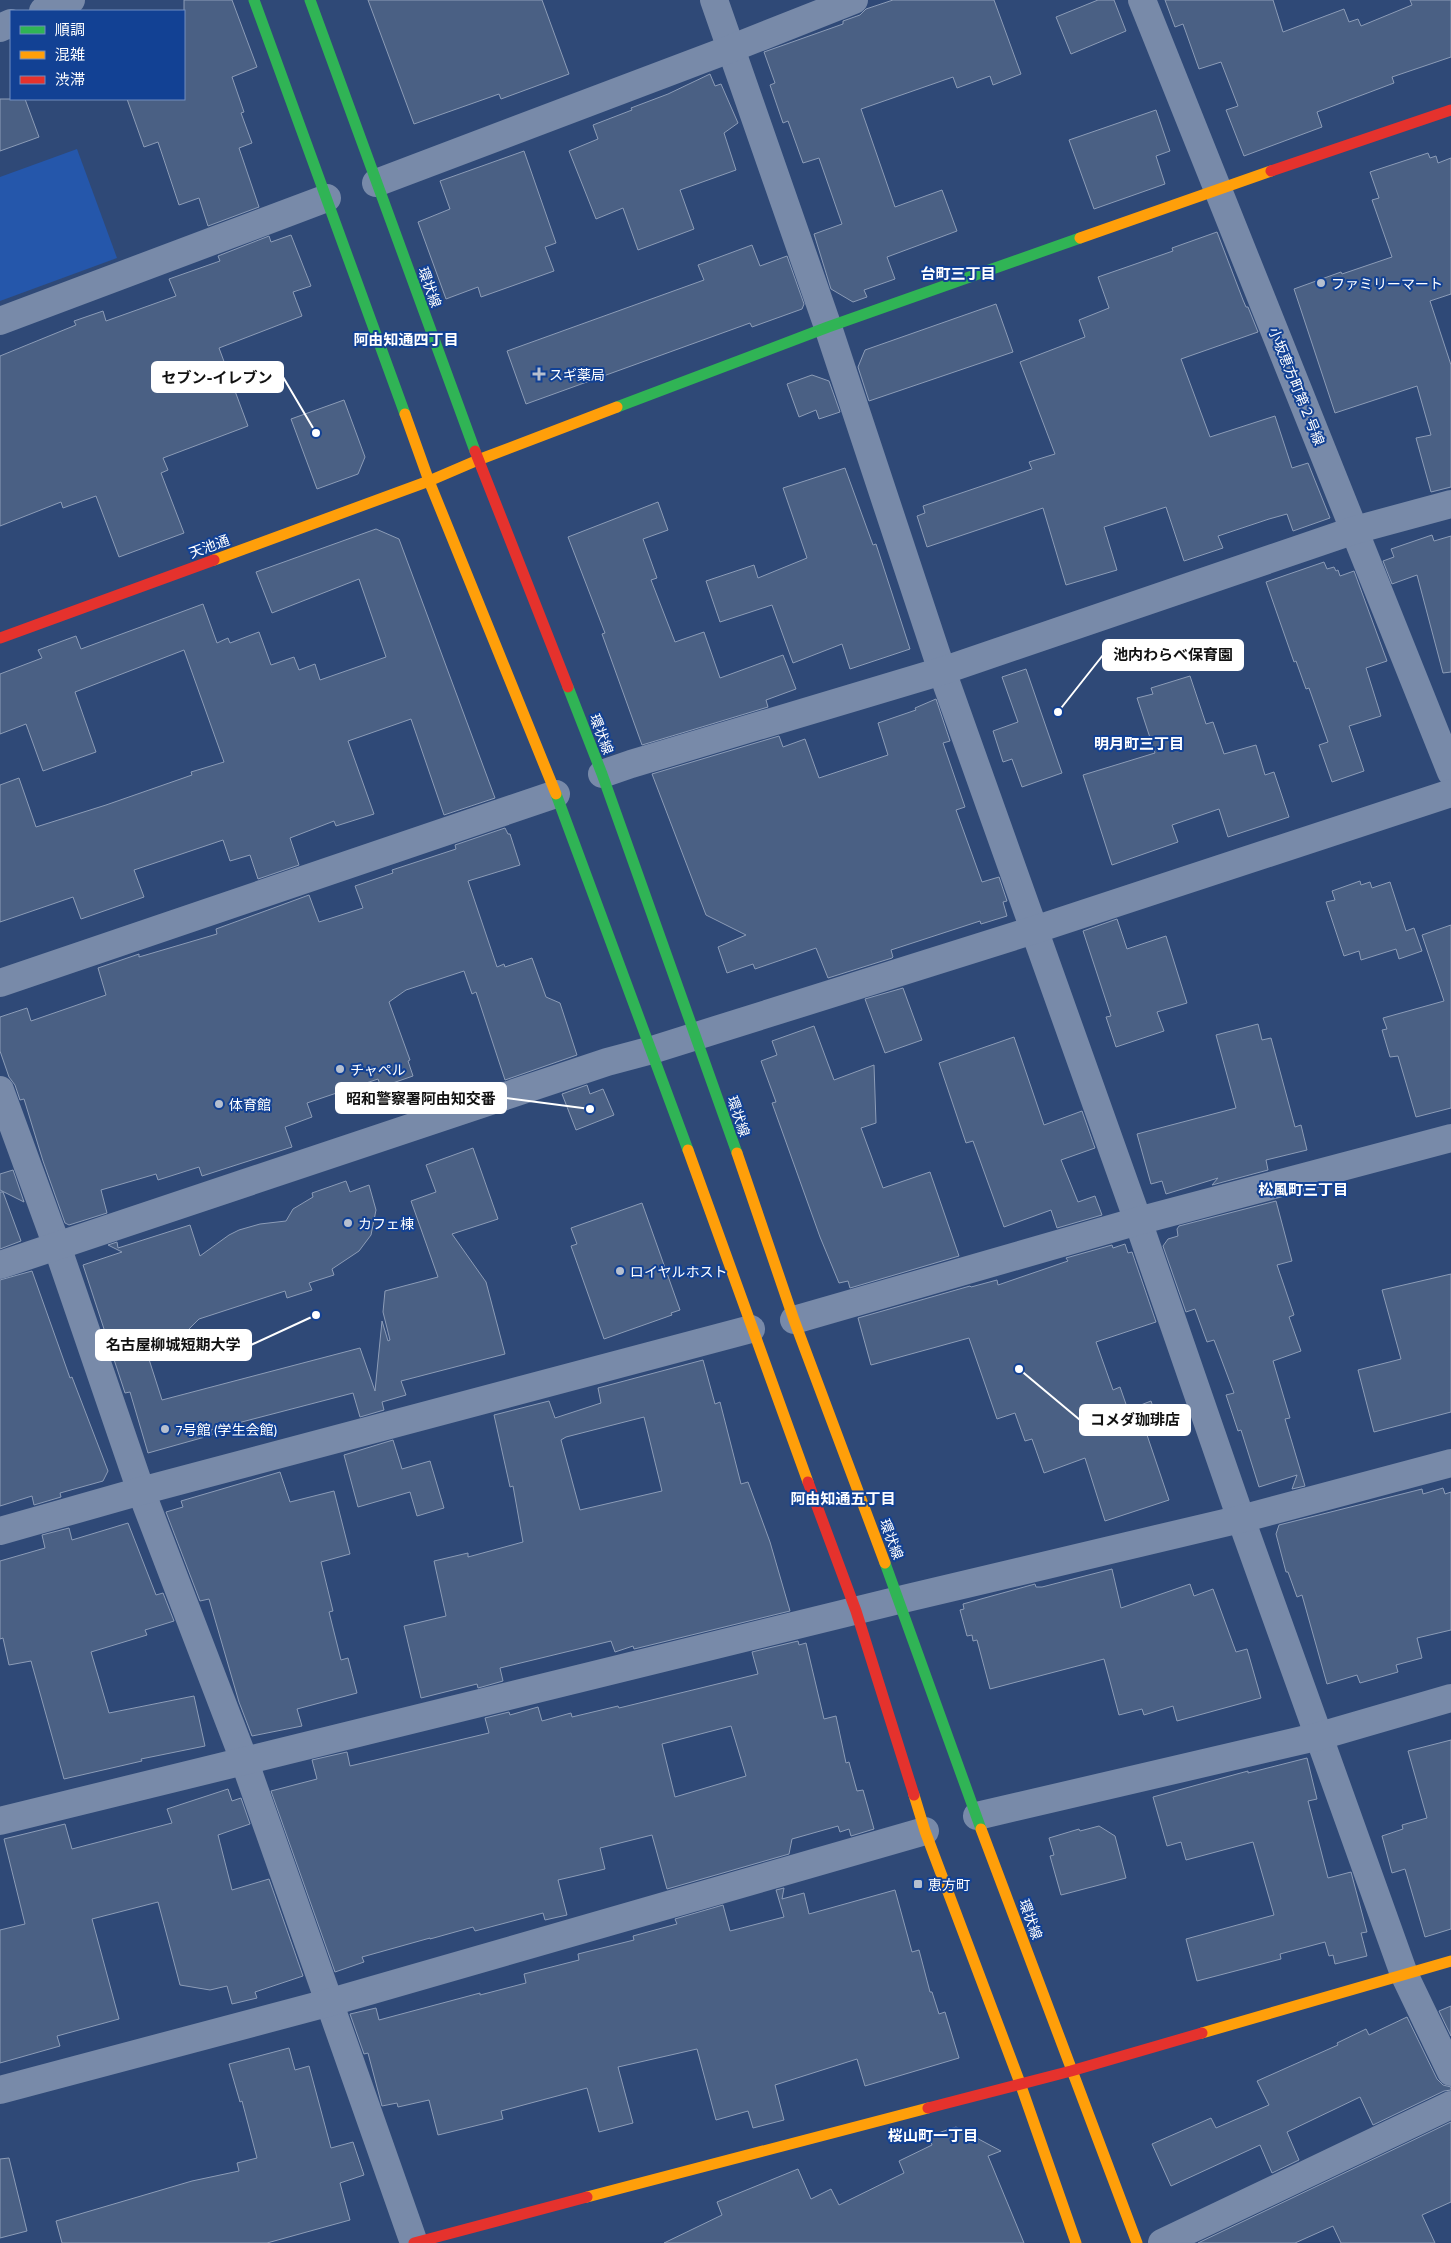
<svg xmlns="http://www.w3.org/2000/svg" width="1451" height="2243" viewBox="0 0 1451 2243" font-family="'Titillium Web','Noto Sans JP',sans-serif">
<rect width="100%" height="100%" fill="#2f4977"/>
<path fill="#2557ab" d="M77,149L117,258L0,301V177Z"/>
<g fill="#4a6084" stroke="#8c9cb7" fill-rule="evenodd">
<path d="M184,0H232L257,67L232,77L244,112L241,113L252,143L239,148L259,207L208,226L199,198L179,205L158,142L144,147L127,99H184Z"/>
<path d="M368,0H542L569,74L501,99L499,94L414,124Z"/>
<path d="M893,0H994L1021,74L993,85L990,76L957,88L953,77L861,109L895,207L942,190L957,231L887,257L895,279L864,290L867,297L853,302L831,289L814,234L842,224L819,158L803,163L788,121L783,123L770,85L775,83L764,52L843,24V21L860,15L866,9Z"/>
<path d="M1098,0H1114L1126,31L1071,54L1056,17Z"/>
<path d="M1165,0H1273L1283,32L1344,9L1349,22L1358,19L1361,26L1412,5L1410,0H1451V57L1392,77L1394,83L1317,112L1322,127L1244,156L1226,110L1238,106L1221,62L1199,69L1183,24L1175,27Z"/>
<path d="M710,74L715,86L721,84L738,123L724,133L736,170L680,190L694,229L638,250L623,208L596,219L569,151L598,139L593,125L632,110L631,108L668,94Z"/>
<path d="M0,99H25L39,137L0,151Z"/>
<path d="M1156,110L1170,151L1156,156L1165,184L1094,209L1069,140Z"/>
<path d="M524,151L556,243L545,247L554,271L481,297L478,287L446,299L418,222L450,209L440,181Z"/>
<path d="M1428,153L1430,158L1436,156L1438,163L1451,158V294L1430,301L1451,365V487L1431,492L1416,438L1431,435L1417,386L1335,413L1294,289L1341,272L1342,274L1392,257L1372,200L1379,198L1370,172Z"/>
<path d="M1217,232L1243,300L1246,307H1248L1258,332L1181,359L1210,437L1275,416L1292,468L1308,463L1330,518L1293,531L1287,514L1269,519L1218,536L1223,548L1184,561L1166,507L1104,527L1117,570L1066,585L1043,508L927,547L917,516L925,513L923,506L1032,469L1029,462L1055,454L1020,362L1085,337L1079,320L1109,308L1098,277L1173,251L1172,248Z"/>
<path d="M291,235L311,286L293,292L302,316L219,348L248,426L163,458L168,470L161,473L184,533L119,557L96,496L63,508L61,502L0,526V356L76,325L74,321L103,311L106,321L176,296L169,279L220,261L218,256L269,236L271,242Z"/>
<path d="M752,245L760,266L787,256L804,304L802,309L752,327L750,323L526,404L507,351L704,280L698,265Z"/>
<path d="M996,304L1013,352L869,401L858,367L865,350Z"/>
<path d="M812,375L829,381L840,412L819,419L816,410L799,417L787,384Z"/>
<path d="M344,400L365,457L358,474L317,489L291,419Z"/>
<path d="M845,468L873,545L876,544L910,649L850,669L842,644L793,663L772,605L720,622L706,581L754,565L758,578L807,558L783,488Z"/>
<path d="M658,502L668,530L643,539L657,578L651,580L675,642L704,632L720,678L783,655L796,689L766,700L768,707L642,745L602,634L605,633L568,537Z"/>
<path d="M376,529L399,539L495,798L444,815L411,719L348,741L374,814L336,826L334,821L290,838L299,865L258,879L250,855L230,861L223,840L134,870L144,897L81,919L73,897L0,922V785L19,778L36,827L106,805L192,775L191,772L224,762L184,650L75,692L96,752L43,771L26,724L0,734V674L42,658L38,650L76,636L81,649L203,604L217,643L228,638L230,643L259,632L271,665L294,657L299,670L315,664L320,680L386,657L359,579L272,613L256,572Z"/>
<path d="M1432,535L1434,541L1451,536V672L1443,673L1417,575L1392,584L1383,561L1394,557L1391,549Z"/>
<path d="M1324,562L1327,569L1334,567L1336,571L1338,570L1340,576L1354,571L1387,661L1366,668L1381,716L1349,726L1364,771L1332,782L1319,745L1328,742L1309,688L1306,689L1296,661L1294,662L1266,582Z"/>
<path d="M1026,669L1062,773L1022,787L1012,759L1003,762L993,731L1018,722L1002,677Z"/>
<path d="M1190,676L1206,724L1213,722L1224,754L1256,745L1265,775L1274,772L1289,817L1228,837L1219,809L1172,825L1178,842L1112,865L1083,775L1155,753L1137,698L1153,694L1151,688Z"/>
<path d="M936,699L950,741L943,743L965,807L956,810L982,882L999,877L1007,901L1003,902L1007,916L981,924L980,921L891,950L893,957L892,958L828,978L816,948L755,969L753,964L727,973L718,947L746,935L706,915L652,774L779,736L783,747L805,739L819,778L888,755L878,723L916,710L915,708Z"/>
<path d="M505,828L508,834H510L520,865L468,881L497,967L504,964L505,967L532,958L546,997L560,1003L577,1055L505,1080L476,992L472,994L464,971L406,990L389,1002L410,1060L408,1061L413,1076L381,1087L378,1079L307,1103L312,1117L285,1127L292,1147L202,1176L199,1167L158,1180L156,1174L101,1190L107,1213L69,1225L65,1223L43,1161L24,1099L20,1100L15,1085L9,1077L0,1051V1017L27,1008L31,1021L106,995L98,968L139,954V957L217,934L216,929L309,895L319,922L363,908L355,886L393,873L392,870L456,849L455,845Z"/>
<path d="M1360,881L1361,885L1370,882L1372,888L1390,882L1406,931L1414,928L1422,951L1399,959L1396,949L1361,960L1359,951L1344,956L1326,902L1335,900L1332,891Z"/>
<path d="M1117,919L1127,949L1166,936L1187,1003L1157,1012L1164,1031L1116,1047L1106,1017L1111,1016L1083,931Z"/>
<path d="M1451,925V1108L1416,1117L1398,1056L1390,1057L1382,1030L1387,1029L1383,1018L1444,1001L1422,935Z"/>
<path d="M903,988L922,1040L885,1053L865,999Z"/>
<path d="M1258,1024L1262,1040L1271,1038L1295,1127L1301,1125L1307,1150L1266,1160L1268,1170L1212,1185L1218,1178L1166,1194L1162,1181L1151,1184L1137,1134L1236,1108L1216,1035Z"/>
<path d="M814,1026L834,1080L874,1065L876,1123L861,1128L883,1188L930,1172L959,1256L850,1288L848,1281L839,1283L820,1237L772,1103L776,1102L761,1061L777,1055L772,1041Z"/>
<path d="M1014,1037L1044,1125L1082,1111L1095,1148L1061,1160L1078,1202L1095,1196L1102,1215L1057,1228L1051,1210L1004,1227L973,1141L966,1143L939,1063Z"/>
<path d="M587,1085L590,1094L603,1089L614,1115L576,1130L562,1094Z"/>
<path d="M473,1148L498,1219L452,1234L486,1282L505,1354L401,1381L406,1395L382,1402L384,1410L360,1417L353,1393L211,1430L212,1435L148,1453L130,1392L125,1393L83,1265L122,1252L108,1245L117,1242L118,1248L190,1225L200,1256L229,1235L239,1230L260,1224L286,1221L293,1209L313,1197L312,1193L346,1181L350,1192L369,1185L376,1210L371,1235L359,1251L332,1269L334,1275L309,1283L312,1290L287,1298L285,1291L199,1319L180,1338L147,1353L162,1400L360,1348L375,1391L382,1321L388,1341L390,1340L383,1312L385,1291L438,1277L411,1201L436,1192L426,1165Z"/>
<path d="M13,1170L24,1202L0,1190V1174Z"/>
<path d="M0,1192H3L21,1241L0,1249Z"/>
<path d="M1276,1201L1292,1261L1277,1265L1294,1315L1289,1317L1301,1351L1273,1361L1290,1418L1285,1419L1305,1486L1292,1489L1297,1475L1259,1487L1241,1430L1238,1431L1226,1395L1234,1393L1214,1340L1207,1342L1195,1309L1186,1312L1163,1246L1168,1239L1178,1236L1177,1229L1179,1226Z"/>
<path d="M642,1203L680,1310L671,1313L672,1315L604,1339L571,1246L577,1244L571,1228Z"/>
<path d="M1125,1244L1128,1253L1132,1252L1156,1322L1096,1342L1113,1390L1120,1387L1128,1410L1151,1401L1161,1430L1147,1435L1169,1500L1105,1521L1085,1458L1044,1473L1032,1439L1025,1441L1015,1413L997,1419L969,1338L871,1365L858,1318L970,1286L971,1287L997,1280L998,1285L1068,1261L1066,1258L1112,1245L1113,1248Z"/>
<path d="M32,1271L70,1378L72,1377L108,1471L103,1481L60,1493L61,1497L34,1505L32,1496L0,1506V1280Z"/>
<path d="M1451,1274V1412L1374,1432L1358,1370L1401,1359L1382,1290Z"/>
<path d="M703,1360L715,1404L720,1402L741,1484L748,1482L770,1542L790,1611L634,1649L633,1646L615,1652L611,1641L500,1668L503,1681L478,1688L477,1684L421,1698L404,1626L446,1616L434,1561L468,1553V1557L523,1542L513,1486L510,1487L494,1415L549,1401L555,1418L601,1403L598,1388ZM644,1417L662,1491L580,1510L561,1440L566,1437Z"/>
<path d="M393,1440L402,1469L430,1461L444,1508L417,1516L410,1492L358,1507L344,1455Z"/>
<path d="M280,1472L290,1502L334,1491L350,1554L321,1562L333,1611L329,1612L341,1660L348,1658L357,1693L297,1709L302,1726L252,1736L239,1702L209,1599L200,1601L166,1512L183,1507L181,1501Z"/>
<path d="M1443,1488L1445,1494L1451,1492V1630L1417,1638L1422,1658L1396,1665L1398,1672L1360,1683L1357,1675L1327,1684L1302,1595L1297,1597L1288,1572H1286L1276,1534L1279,1525L1422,1489L1423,1494Z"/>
<path d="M128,1523L156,1595L163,1593L174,1621L145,1630L147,1635L91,1652L109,1713L194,1696L205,1746L141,1759L142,1761L64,1779L31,1661L9,1665L3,1638L0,1639V1561L45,1548L42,1535L69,1528L72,1540Z"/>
<path d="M1112,1569L1121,1608L1190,1584L1194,1596L1213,1589L1236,1652L1247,1649L1261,1698L1177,1721L1173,1706L1144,1715L1142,1709L1119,1715L1104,1659L990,1689L977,1640L973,1641L972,1635L967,1636L960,1610L964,1609L963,1604L1035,1584L1036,1587H1042Z"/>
<path d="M798,1641L799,1645L806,1643L824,1719L836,1716L846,1763L849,1762L857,1791L863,1790L874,1829L851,1836L849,1829L840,1832L838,1826L792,1839L789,1854L667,1889L652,1835L600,1848L605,1869L558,1880L567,1915L545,1920L543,1913L475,1931L473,1927L430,1939V1938L362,1957L364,1962L335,1972L271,1791L317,1779L312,1760L347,1752L350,1766L489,1733L485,1718L509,1712L510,1715L538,1707L542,1721L571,1713L572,1717L618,1706L619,1708L758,1674L752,1652ZM731,1726L746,1776L675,1797L662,1744Z"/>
<path d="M1451,1740V1929L1425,1937L1405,1869L1392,1873L1382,1836L1403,1829L1402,1825L1427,1818L1408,1751Z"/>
<path d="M1307,1758L1317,1799L1308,1801L1328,1878L1351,1872L1367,1932L1361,1933L1367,1956L1335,1964L1333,1955L1329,1956L1325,1942L1280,1954L1281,1959L1197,1981L1186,1939L1274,1915L1253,1842L1186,1860L1181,1842L1167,1846L1153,1797L1248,1771V1773Z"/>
<path d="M228,1789L232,1801L241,1798L250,1824L218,1835L232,1890L269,1879L303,1976L255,1992L257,1998L232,2004L227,1986L210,1990L180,1985L158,1902L92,1919L119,2019L57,2036L60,2046L0,2063V1930L25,1924L4,1839L65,1824L72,1849L172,1823L167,1809Z"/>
<path d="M1099,1826L1115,1836L1126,1878L1061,1895L1050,1856L1054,1855L1049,1838L1079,1829L1080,1831Z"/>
<path d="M784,1888L782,1899L804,1893L809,1914L895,1890L912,1952L919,1950L930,1992H932L939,2014L945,2012L959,2058L865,2086L857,2059L775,2085L784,2120L753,2128L748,2111L716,2120L697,2049L618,2067L633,2123L599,2132L587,2088L501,2111L503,2119L438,2135L429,2100L398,2107L397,2103L382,2106L368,2053L364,2054L350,2014L376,2008L379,2020L480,1993V1995L526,1983L524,1974L579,1960L578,1954L634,1940L633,1936L677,1924L675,1919L723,1905L730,1931L784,1917L776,1890Z"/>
<path d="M1451,2006V2036L1439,2011Z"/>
<path d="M1407,2017L1437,2079L1443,2085L1451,2087V2090L1444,2091L1373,2125L1360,2097L1287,2132L1299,2160L1272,2173L1260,2145L1171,2186L1152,2144L1211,2118L1216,2128L1269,2105L1257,2081L1338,2045L1337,2043L1366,2029L1369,2035Z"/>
<path d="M289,2048L295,2070L309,2066L331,2148L353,2142L364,2175L340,2183L350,2220L267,2243H62L56,2221L192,2181L239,2171L237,2163L257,2158L242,2101L240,2102L229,2064Z"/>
<path d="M1451,2122V2202L1422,2215L1435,2243H1341L1333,2226L1295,2243H1198Z"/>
<path d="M956,2127L1001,2151L988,2156L1024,2243H664L722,2215L717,2202L798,2169L811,2199L831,2189L839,2205L904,2173L899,2161L932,2145L929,2136Z"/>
<path d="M9,2158L27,2231L0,2238V2159Z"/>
</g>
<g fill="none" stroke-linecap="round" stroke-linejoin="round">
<g stroke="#788aa9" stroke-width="28">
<path d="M714,0L828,327L942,671L1138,1221L1241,1519L1404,1974L1451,2072"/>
<path d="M1142,0L1451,772"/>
<path d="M43,11L71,0"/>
<path d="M0,28L11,23"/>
<path d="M376,183L730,49L854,0"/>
<path d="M0,321L327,198"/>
<path d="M602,774L631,764L942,671L1355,530L1451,504"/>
<path d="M0,983L556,794"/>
<path d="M0,1090L57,1246L141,1491L244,1760L414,2243"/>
<path d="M0,1265L607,1062L652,1050L1034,930L1451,793"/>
<path d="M794,1320L1138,1221L1451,1138"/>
<path d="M0,1531L141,1491L751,1329"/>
<path d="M977,1816L1320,1736L1451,1698"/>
<path d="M0,1821L899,1600L1241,1519L1451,1463"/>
<path d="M0,2090L331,2002L925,1831"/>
<path d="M1162,2243L1451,2105"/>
</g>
<g stroke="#30b455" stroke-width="11">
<path d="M254,0L405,414"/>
<path d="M310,0L475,451"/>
<path d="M617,407L828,327L1080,238"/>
<path d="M568,687L602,774L737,1153"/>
<path d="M556,794L688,1150"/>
<path d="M885,1563L981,1829"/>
</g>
<g stroke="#ff9f0a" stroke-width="11">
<path d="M1080,238L1271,171"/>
<path d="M405,414L429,481L556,794"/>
<path d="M214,560L429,481L478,460L617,407"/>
<path d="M688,1150L808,1482"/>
<path d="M737,1153L794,1320L885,1563"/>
<path d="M914,1795L925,1831L1020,2083L1076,2243"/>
<path d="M981,1829L1137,2243"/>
<path d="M1202,2033L1451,1961"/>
<path d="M587,2197L928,2108"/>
</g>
<g stroke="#e5322d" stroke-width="11">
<path d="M1271,171L1451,110"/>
<path d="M475,451L568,687"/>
<path d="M0,638L214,560"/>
<path d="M808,1482L856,1611L914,1795"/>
<path d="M928,2108L1071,2071L1202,2033"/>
<path d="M414,2243L587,2197"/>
</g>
</g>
<g fill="#b6bfcf" stroke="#124194" stroke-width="2">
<circle cx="1321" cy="283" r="5"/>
<path d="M536.5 366.5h5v5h5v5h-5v5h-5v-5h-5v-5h5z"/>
<circle cx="340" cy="1069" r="5"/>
<circle cx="219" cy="1104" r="5"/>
<circle cx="348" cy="1223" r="5"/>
<circle cx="620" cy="1271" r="5"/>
<circle cx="165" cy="1429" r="5"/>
<rect x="913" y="1879" width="10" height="10" rx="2.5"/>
</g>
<g text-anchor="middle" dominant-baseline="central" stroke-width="4" stroke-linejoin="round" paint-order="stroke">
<g font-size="14" fill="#fff" stroke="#124194" text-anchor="start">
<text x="1331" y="283">ファミリーマート</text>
<text x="549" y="374">スギ薬局</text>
<text x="350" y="1069">チャペル</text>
<text x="229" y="1104">体育館</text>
<text x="358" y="1223">カフェ棟</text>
<text x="630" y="1271">ロイヤルホスト</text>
<text x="175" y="1429">7号館 (学生会館)</text>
<text x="928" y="1884">恵方町</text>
</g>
<g font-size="14" fill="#fff" stroke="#124194">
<text transform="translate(430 287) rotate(70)">環状線</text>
<text transform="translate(1297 386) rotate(68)">小坂恵方町第２号線</text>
<text transform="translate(209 546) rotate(-20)">天池通</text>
<text transform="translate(602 734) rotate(69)">環状線</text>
<text transform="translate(739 1116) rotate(71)">環状線</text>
<text transform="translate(892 1539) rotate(69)">環状線</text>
<text transform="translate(1031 1919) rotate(70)">環状線</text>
</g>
<g font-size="15" font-weight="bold" fill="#fff" stroke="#124194">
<text x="958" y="273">台町三丁目</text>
<text x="406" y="339">阿由知通四丁目</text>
<text x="1139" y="743">明月町三丁目</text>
<text x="1303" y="1189">松風町三丁目</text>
<text x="843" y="1498">阿由知通五丁目</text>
<text x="933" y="2135">桜山町一丁目</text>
</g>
</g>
<path fill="none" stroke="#fff" stroke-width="2" d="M316 433L283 377M1058 712L1103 655M590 1109L506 1098M316 1315L251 1345M1019 1369L1080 1420"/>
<g fill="#fff" stroke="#124194" stroke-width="2">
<circle cx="316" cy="433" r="5"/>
<circle cx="1058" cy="712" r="5"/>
<circle cx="590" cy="1109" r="5"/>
<circle cx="316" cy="1315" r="5"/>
<circle cx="1019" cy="1369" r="5"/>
</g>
<g fill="#fff" stroke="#fff" stroke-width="2">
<rect x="152" y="362" width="131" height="30" rx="5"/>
<rect x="1103" y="640" width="140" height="30" rx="5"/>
<rect x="336" y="1083" width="170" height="30" rx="5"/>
<rect x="96" y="1330" width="155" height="30" rx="5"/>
<rect x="1080" y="1405" width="110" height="30" rx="5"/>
</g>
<g font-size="15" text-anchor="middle" font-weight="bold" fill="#111">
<text x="217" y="383">セブン-イレブン</text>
<text x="1173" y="660">池内わらべ保育園</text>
<text x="421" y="1104">昭和警察署阿由知交番</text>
<text x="173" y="1350">名古屋柳城短期大学</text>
<text x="1135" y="1425">コメダ珈琲店</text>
</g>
<rect x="10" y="10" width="175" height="90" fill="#124194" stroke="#718dbf"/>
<rect x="20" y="26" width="25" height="8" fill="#30b455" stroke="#718dbf"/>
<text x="55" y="35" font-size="15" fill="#ffffff">順調</text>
<rect x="20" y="51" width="25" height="8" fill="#ff9f0a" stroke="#718dbf"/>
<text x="55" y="60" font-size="15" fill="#ffffff">混雑</text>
<rect x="20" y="76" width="25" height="8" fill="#e5322d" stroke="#718dbf"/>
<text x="55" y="85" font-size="15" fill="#ffffff">渋滞</text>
</svg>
